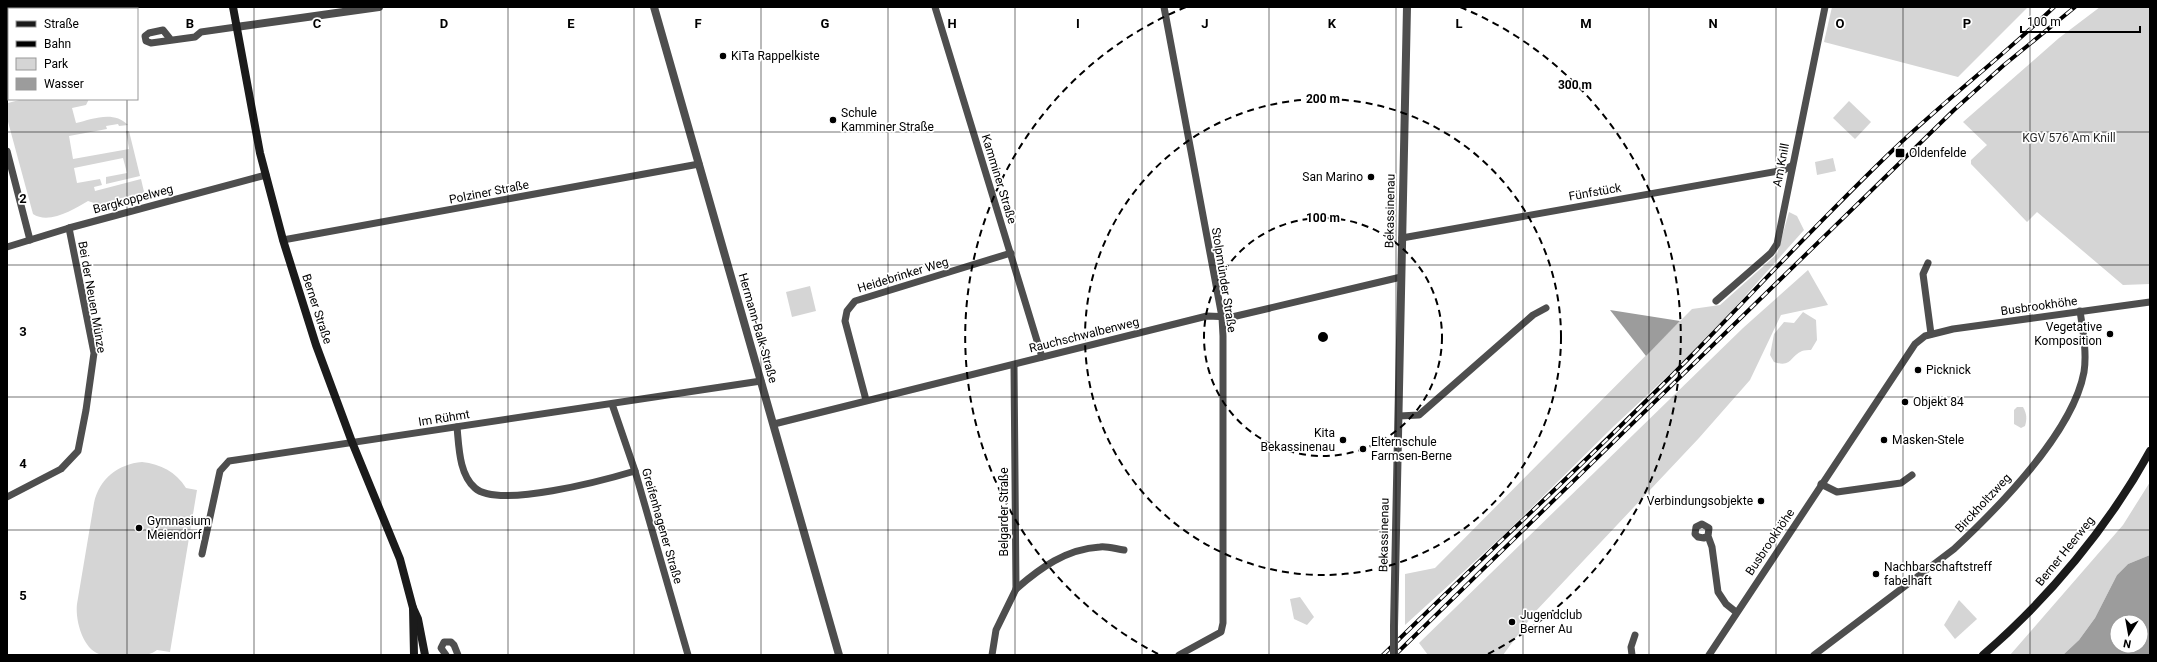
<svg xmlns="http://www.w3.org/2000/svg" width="2157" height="662" viewBox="0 0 2157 662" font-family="Roboto,sans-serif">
<rect width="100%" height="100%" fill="#fff"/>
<g fill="#d5d5d5">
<path d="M1832,7H2028L1958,77L1824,42Z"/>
<path d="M2100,7H2150V284L2123,285L2037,212L2027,222L1971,164V160L1987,145L1963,122L2059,38Z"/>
<path d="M23,99H89L86,105L72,108L76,123C92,119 114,110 128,125L119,126L118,124L106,126L107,129L69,136L73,159L129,149L126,131H129L140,176L106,184V177L127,173L123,158L74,168L77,183L100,179L102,185L94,187L95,191L141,179L145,196L96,209L94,203L88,201C74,209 49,225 33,214L7,118V101L8,103Z"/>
<path d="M1849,101L1871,122L1855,139L1833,118Z"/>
<path d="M1833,158L1836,171L1817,175L1815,162Z"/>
<path d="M1789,212L1797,216L1804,230L1705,341L1614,426L1507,532L1405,625V574L1435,568L1692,309L1720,305L1777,254Z"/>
<path d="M1808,270L1828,305L1781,315L1750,380L1699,438L1535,612L1503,655H1428L1419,643L1743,328Z"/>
<path d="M810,286L816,311L792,317L786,292Z"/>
<path d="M1803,312L1816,320L1817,340L1811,350C1809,350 1804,350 1802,351C1790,356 1792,368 1774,362L1770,355L1774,334L1784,322L1794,323Z"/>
<path d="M2017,407H2023C2027,414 2027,419 2025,426L2021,428L2014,424V410Z"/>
<path d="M142,462C161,464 176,472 186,488L197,490L170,652L157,650C148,657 139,655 128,655C120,655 111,656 103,655C83,652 75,620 77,604L94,503C99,479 118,464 142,462Z"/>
<path d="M2150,482V555L2128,564L2117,575L2095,618L2079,640L2063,655H2010L2123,525Z"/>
<path d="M1300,597L1314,617L1307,625L1294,619L1290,599Z"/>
<path d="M1959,600L1977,619L1955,639L1944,625Z"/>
</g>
<g fill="#9c9c9c" fill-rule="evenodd">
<path d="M1610,310L1680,321L1646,356Z"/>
<path d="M2150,555V655H2063L2079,640L2095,618L2117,575L2128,564ZM2117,622H2141V646H2117Z"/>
</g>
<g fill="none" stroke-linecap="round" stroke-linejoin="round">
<g stroke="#4e4e4e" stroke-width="7">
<path d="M935,7L1042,357"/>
<path d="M1164,7L1222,317L1223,336V623L1221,632L1179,655"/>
<path d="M171,40L163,30L149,33L145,36L146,41L151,43L195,37L201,32L236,27"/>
<path d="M7,151L30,240"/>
<path d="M1402,238L1784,170L1791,166"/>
<path d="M283,240L699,164"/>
<path d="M7,247L69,228L266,175"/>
<path d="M1928,263L1923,274L1931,334"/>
<path d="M1716,301L1771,253L1777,244L1825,7"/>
<path d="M866,400L845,321L847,311L855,301L1011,253"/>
<path d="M612,404L635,471L688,655"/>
<path d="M1399,416L1419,415L1533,315L1546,308"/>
<path d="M774,424L1207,316L1232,317L1401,277"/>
<path d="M457,427C459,447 459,474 475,488C498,509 605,480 635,471"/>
<path d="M1821,484L1837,492L1901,483L1912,475"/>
<path d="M7,497L61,469L78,451L86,410L94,353L69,228"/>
<path d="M1708,536L1704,538L1698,537L1695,534L1696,527L1702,524L1709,528L1708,536L1712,547L1718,592L1726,604L1736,612"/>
<path d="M202,554L220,471L229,461L761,381"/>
<path d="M1016,589C1040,568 1066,549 1100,547C1107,546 1116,549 1124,550"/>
<path d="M446,655L441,648L444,642H451L454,645L458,655"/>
<path d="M992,655L996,630L1016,589L1014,365"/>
<path d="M1632,655L1631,647L1635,635"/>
<path d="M1709,655L1915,344L1925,336L1953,329L2150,302"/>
<path d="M1814,655L1954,549C1998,508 2073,432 2084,372C2087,353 2083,331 2080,311"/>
</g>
<g stroke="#4e4e4e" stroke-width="8">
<path d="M654,7L839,655"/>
<path d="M236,27L379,7"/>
<path d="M1394,627L1407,7"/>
</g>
<g stroke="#1b1b1b" stroke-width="8">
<path d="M233,7L260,153L283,240L316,345L352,442L400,559L413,608L418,619L425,655"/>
<path d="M413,608L414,655"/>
<path d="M1983,655C2049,598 2108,527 2150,451"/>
</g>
<defs>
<g id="rail">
<path d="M1383,655C1486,553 1594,455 1696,351C1761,284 1825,215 1893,150C1945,100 2002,57 2054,7"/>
<path d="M1395,655L1954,110L2004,65L2075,7"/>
</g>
</defs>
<use href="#rail" stroke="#000" stroke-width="4"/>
<use href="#rail" stroke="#fff" stroke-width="2.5" stroke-dasharray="8" stroke-linecap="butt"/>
<path stroke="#4e4e4e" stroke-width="8" d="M1394,655V627"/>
</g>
<path fill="none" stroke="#000" stroke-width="1" stroke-opacity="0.55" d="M127,7V9M254,7V655M381,7V655M508,7V655M634,7V655M761,7V655M888,7V655M1015,7V655M1142,7V655M1269,7V655M1396,7V655M1523,7V655M1649,7V655M1776,7V655M1903,7V655M2030,7V655M127,99V655M7,132H2150M7,265H2150M7,397H2150M7,530H2150"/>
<g fill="none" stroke="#000" stroke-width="2" stroke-dasharray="7 5">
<circle cx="1323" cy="337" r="119"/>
<circle cx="1323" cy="337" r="238"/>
<path d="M1158 654A357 357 0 0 1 1186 7M1460 7A357 357 0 0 1 1488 654"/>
</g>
<g fill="#000" stroke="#fff" stroke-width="1.5">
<circle cx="723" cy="56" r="4"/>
<circle cx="833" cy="120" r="4"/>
<rect x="1895" y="148" width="10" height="10" rx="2"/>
<circle cx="1371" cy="177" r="4"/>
<circle cx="2110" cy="334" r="4"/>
<circle cx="1918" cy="370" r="4"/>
<circle cx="1905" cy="402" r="4"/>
<circle cx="1343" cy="440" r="4"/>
<circle cx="1884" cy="440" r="4"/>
<circle cx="1363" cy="449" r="4"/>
<circle cx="1761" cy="501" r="4"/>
<circle cx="139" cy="528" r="4"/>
<circle cx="1876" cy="574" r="4"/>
<circle cx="1512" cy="622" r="4"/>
</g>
<g text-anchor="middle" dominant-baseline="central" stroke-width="3.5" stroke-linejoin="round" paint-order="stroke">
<g font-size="12" fill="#000" stroke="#fff" text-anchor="start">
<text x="731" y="56">KiTa Rappelkiste</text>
<text x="841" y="113">Schule<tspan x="841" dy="14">Kamminer Straße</tspan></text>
<text x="1909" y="153">Oldenfelde</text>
<text x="1363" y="177" text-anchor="end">San Marino</text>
<text x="2102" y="327" text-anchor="end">Vegetative<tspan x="2102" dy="14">Komposition</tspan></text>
<text x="1926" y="370">Picknick</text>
<text x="1913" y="402">Objekt 84</text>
<text x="1335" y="433" text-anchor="end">Kita<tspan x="1335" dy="14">Bekassinenau</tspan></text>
<text x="1892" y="440">Masken-Stele</text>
<text x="1371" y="442">Elternschule<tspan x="1371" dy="14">Farmsen-Berne</tspan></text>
<text x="1753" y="501" text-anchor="end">Verbindungsobjekte</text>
<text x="147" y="521">Gymnasium<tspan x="147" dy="14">Meiendorf</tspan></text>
<text x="1884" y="567">Nachbarschaftstreff<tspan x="1884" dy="14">fabelhaft</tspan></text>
<text x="1520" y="615">Jugendclub<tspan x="1520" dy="14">Berner Au</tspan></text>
</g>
<g font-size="12" fill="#2c2c2c" stroke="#fff">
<text x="2069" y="138">KGV 576 Am Knill</text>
</g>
<g font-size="12" fill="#000" stroke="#fff">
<text transform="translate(1781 165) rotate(-79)">Am Knill</text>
<text transform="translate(999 179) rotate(73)">Kamminer Straße</text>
<text transform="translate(489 192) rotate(-11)">Polziner Straße</text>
<text transform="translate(1595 192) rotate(-10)">Fünfstück</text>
<text transform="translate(133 199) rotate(-15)">Bargkoppelweg</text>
<text transform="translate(1390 211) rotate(-89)">Bekassinenau</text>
<text transform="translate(903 275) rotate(-17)">Heidebrinker Weg</text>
<text transform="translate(1224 280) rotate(81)">Stolpmünder Straße</text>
<text transform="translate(92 297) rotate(80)">Bei der Neuen Münze</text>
<text transform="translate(2039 306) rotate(-8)">Busbrookhöhe</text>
<text transform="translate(317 309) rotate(72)">Berner Straße</text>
<text transform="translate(758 328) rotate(74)">Hermann-Balk-Straße</text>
<text transform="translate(1084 335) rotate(-14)">Rauchschwalbenweg</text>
<text transform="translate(444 418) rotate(-9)">Im Rühmt</text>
<text transform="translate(1983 503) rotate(-47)">Birckholtzweg</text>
<text transform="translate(1004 512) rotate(-90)">Belgarder Straße</text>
<text transform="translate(662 526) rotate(74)">Greifenhagener Straße</text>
<text transform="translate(1384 535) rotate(-89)">Bekassinenau</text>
<text transform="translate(1770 542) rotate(-56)">Busbrookhöhe</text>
<text transform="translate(2065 551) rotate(-51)">Berner Heerweg</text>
</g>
</g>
<g font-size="13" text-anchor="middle" font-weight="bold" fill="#000" stroke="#fff" stroke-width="3.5" stroke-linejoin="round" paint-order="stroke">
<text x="190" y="28">B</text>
<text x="317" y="28">C</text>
<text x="444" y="28">D</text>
<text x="571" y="28">E</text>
<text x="698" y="28">F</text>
<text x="825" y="28">G</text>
<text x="952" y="28">H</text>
<text x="1078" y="28">I</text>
<text x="1205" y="28">J</text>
<text x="1332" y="28">K</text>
<text x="1459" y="28">L</text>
<text x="1586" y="28">M</text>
<text x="1713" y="28">N</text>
<text x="1840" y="28">O</text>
<text x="1967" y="28">P</text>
<text x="23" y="203">2</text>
<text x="23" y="336">3</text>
<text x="23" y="468">4</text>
<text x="23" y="600">5</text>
</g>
<circle cx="1323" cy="337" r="6" fill="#000" stroke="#fff" stroke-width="2"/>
<g font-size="12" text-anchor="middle" font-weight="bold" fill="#000" stroke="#fff" stroke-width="3.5" stroke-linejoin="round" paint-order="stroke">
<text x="1575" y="89">300 m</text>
<text x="1323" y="103">200 m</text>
<text x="1323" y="222">100 m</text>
</g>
<rect width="2157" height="662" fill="none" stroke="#000000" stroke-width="16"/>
<rect x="8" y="8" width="130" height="92" fill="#ffffff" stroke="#999999"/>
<rect x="16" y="21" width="20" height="6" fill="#1b1b1b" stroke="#999999"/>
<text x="44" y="28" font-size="12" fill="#000000">Straße</text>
<rect x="16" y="41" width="20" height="6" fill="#000000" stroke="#999999"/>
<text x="44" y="48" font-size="12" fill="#000000">Bahn</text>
<rect x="16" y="58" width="20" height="12" fill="#d5d5d5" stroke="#999999"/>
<text x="44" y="68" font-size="12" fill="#000000">Park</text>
<rect x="16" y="78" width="20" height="12" fill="#9c9c9c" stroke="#999999"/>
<text x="44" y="88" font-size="12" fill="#000000">Wasser</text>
<g transform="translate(2129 634) rotate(191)"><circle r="19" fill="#ffffff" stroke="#999999"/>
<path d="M0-3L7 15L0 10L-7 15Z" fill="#000000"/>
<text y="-6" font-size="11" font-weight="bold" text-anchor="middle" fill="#000000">N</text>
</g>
<path d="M2021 26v6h119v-6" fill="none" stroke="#000000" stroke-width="2"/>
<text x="2027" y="26" font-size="12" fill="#000000" stroke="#ffffff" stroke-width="3" paint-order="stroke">100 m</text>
</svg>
